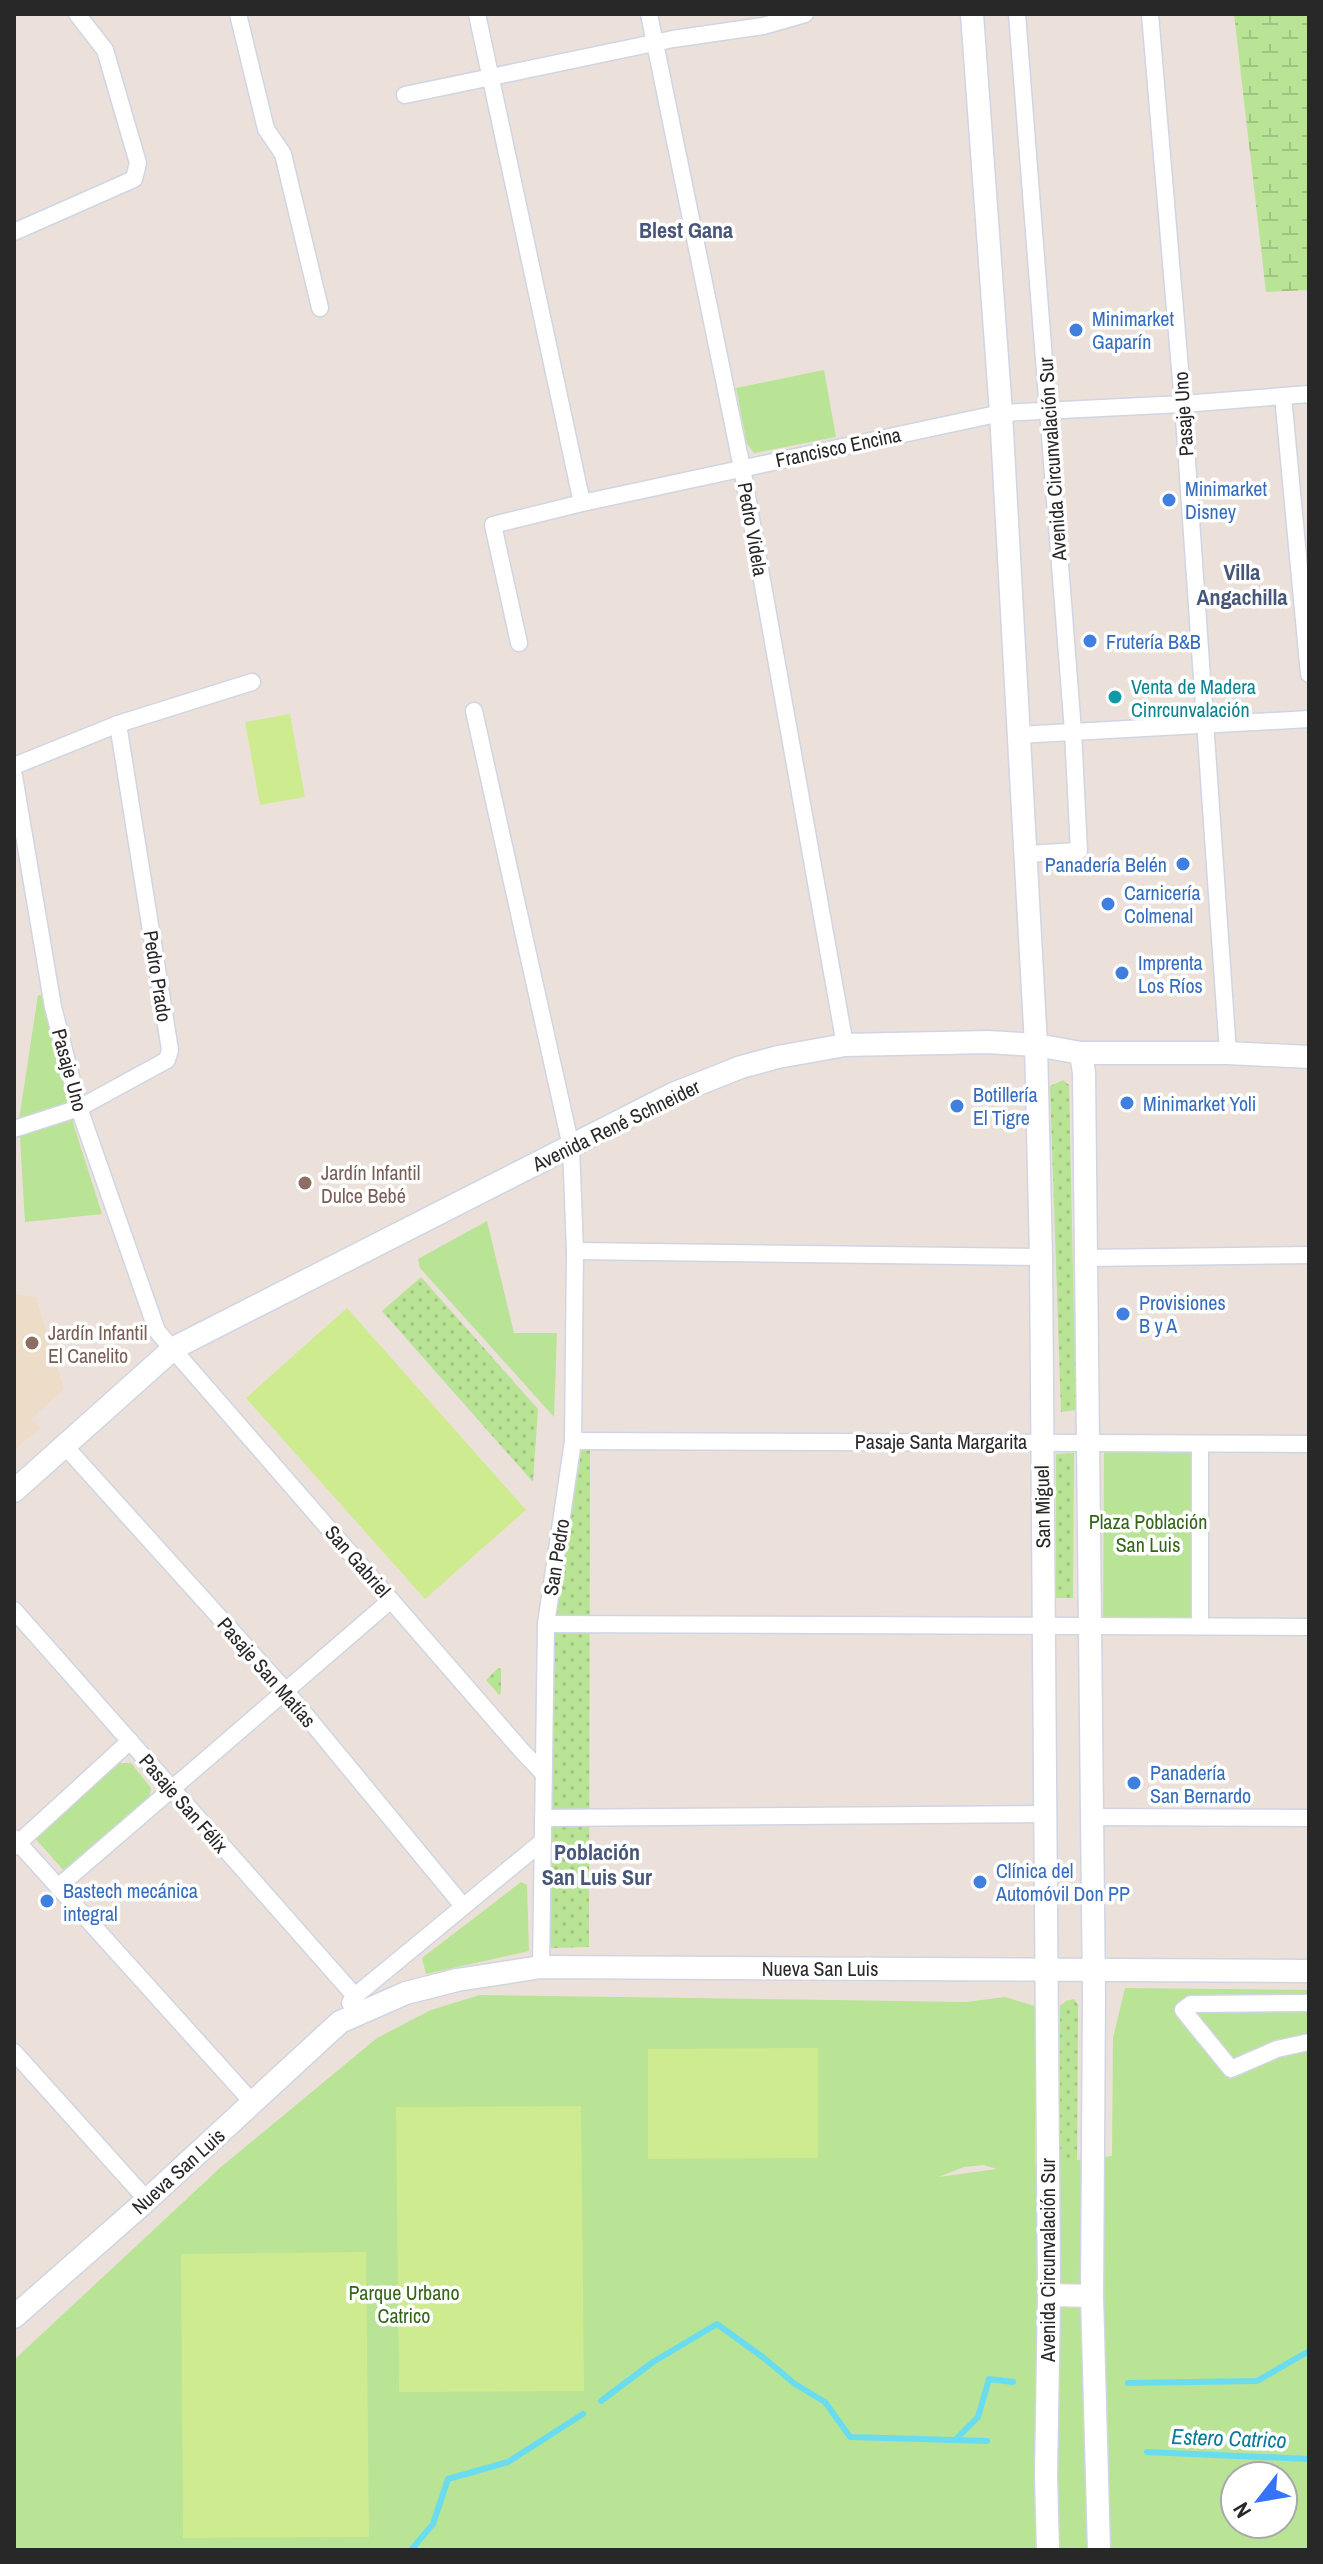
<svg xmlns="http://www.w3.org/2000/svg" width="1323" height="2564" viewBox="0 0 1323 2564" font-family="'Archivo Narrow',sans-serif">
<defs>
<pattern id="grass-dots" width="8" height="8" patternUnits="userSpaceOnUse" patternTransform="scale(2)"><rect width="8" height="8" fill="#b9e395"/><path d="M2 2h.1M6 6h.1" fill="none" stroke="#9fc380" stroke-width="1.8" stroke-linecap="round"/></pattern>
<pattern id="wetland-marsh" width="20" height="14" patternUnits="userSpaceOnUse" patternTransform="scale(2)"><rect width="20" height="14" fill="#b9e395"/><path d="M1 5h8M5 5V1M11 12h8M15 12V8" fill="none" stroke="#9fc380"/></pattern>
</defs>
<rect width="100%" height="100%" fill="#ebe1da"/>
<path fill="#edddc8" d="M14,1294L36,1297L64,1389L31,1419L40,1428L14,1450Z"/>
<g fill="url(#grass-dots)">
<path d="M1063,1080L1069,1085L1076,1410L1061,1412L1050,1086Z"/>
<path d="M421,1277L538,1409L533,1482L382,1311Z"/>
<path d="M582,1447H590L589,1947L551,1948L550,1783L556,1594Z"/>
<path d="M1074,1453L1073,1598H1056V1454Z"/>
<path d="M498,1668L501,1669V1693L499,1695L486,1680Z"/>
<path d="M1074,1999L1078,2005L1077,2173L1059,2283L1060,2006L1066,2001Z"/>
</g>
<path fill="url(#wetland-marsh)" d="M1234,14H1309V290L1266,292Z"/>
<g fill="#b9e395" fill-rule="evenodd">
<path d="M824,370L836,437L754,453L747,444L736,388Z"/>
<path d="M38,995L43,996L74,1126L102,1214L25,1222L19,1120Z"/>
<path d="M487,1221L514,1333H557L554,1417L420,1268L418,1259Z"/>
<path d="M1194,1449L1191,1620L1103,1622L1104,1450Z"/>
<path d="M117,1763H131L151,1788L149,1798L65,1872L34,1837Z"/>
<path d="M521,1882L527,1885L529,1951L426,1974L422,1958Z"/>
<path d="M1125,1988L1309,1990V2550H14V2360L221,2167L377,2038L431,2010L480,1995L966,2002L1005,1997L1035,2006V2165L1112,2156L1113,2038ZM984,2165L997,2169L938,2177L964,2167ZM1235,2476H1283V2524H1235Z"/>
</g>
<g fill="#cfeb90">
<path d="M290,714L305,797L260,805L245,722Z"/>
<path d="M347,1308L526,1510L425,1599L246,1398Z"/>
<path d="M818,2048V2158L648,2159V2049Z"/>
<path d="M581,2106L584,2391L399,2392L396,2107Z"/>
<path d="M366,2252L369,2537L183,2538L181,2254Z"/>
</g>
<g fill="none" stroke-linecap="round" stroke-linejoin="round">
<g stroke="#6adcf0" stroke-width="6">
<path d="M1128,2383L1257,2381L1309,2351"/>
<path d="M601,2401L653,2362L717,2324L764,2358L795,2384L825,2402L850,2437L987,2441"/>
<path d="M955,2440L978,2417L989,2379L1013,2382"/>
<path d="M1147,2452L1309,2459"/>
<path d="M411,2550L433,2524L448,2479L508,2462L583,2414"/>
</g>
<defs>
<g id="street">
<path d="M238,14L266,129L283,154L320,308"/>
<path d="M477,14L582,503"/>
<path d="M649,14L742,468L845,1045"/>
<path d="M1017,14L1073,731L1079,851L1026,854"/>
<path d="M1150,14L1183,404L1228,1053"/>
<path d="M405,95L673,39L763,26L805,14"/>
<path d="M14,232L134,179L138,163L105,50L77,14"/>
<path d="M1283,396L1309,674"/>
<path d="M519,643L493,525L582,503L1001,413L1183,404L1309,394"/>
<path d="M474,711L571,1147L575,1251L573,1441L546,1624L541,1967"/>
<path d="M1018,735L1309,719"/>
<path d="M14,766L118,724L252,682"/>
<path d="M14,776L53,1007L79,1108L157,1331L522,1751L543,1773"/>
<path d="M14,1129L79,1108L167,1060L170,1050L118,724"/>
<path d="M575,1251L1041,1257"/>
<path d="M1086,1258L1309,1255"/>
<path d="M573,1441L1309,1444"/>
<path d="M64,1445L285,1690L463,1906"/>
<path d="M14,1610L355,1996"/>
<path d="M546,1624L1309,1627"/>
<path d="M1200,1625V1444"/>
<path d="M1091,1817L1309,1818"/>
<path d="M543,1818L1045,1814"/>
<path d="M14,1838L253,2103"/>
<path d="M14,1847L130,1741"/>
<path d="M58,1887L391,1600"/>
<path d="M350,2003L355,1996L543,1841"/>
<path d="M1309,2003L1191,2004L1183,2010L1231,2069L1277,2049L1309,2042"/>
<path d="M14,2052L147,2200"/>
</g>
<g id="secondary">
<path d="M972,14L1001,413L1036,1045L1041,1257L1049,2295L1046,2476L1048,2550"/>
<path d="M1081,1053L1084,1073L1094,1998L1092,2296L1099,2550"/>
<path d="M14,1491L174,1348L673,1094L741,1067L778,1057L845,1045L988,1042L1036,1045L1081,1053H1228L1309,1057"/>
<path d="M1049,2295L1092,2296"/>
<path d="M14,2317L147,2200L340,2022L406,1993L457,1980L541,1967L1309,1971"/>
</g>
</defs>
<use href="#street" stroke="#cfd5e2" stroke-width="19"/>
<use href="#secondary" stroke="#cfd5e2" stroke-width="25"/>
<use href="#street" stroke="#fff" stroke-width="16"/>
<use href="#secondary" stroke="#fff" stroke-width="22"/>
</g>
<g fill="#3f7fe0" stroke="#fff" stroke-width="3">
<circle cx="1076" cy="330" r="8"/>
<circle cx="1169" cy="500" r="8"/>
<circle cx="1090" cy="641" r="8"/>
<circle cx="1183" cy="864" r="8"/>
<circle cx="1108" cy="904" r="8"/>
<circle cx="1122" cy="973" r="8"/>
<circle cx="1127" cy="1103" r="8"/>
<circle cx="957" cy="1106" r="8"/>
<circle cx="1123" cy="1314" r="8"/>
<circle cx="1134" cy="1783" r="8"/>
<circle cx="980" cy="1882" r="8"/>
<circle cx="47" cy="1901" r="8"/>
</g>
<circle fill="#0f9aa8" stroke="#fff" stroke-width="3" cx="1115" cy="697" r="8"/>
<g fill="#8d6e63" stroke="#fff" stroke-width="3">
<circle cx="305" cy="1183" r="8"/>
<circle cx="32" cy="1343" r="8"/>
</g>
<g text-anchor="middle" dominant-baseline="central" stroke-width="7" stroke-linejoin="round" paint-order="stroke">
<g font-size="20" fill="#366cbe" stroke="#fff" text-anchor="start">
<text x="1092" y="318">Minimarket<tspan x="1092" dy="23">Gaparín</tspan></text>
<text x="1185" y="488">Minimarket<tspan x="1185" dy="23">Disney</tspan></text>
<text x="1106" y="641">Frutería B&amp;B</text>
<text x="1167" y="864" text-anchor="end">Panadería Belén</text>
<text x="1124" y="892">Carnicería<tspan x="1124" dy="23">Colmenal</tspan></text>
<text x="1138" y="962">Imprenta<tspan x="1138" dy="23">Los Ríos</tspan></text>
<text x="973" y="1094">Botillería<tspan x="973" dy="23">El Tigre</tspan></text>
<text x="1143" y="1103">Minimarket Yoli</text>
<text x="1139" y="1302">Provisiones<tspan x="1139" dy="23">B y A</tspan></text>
<text x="1150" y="1772">Panadería<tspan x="1150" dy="23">San Bernardo</tspan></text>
<text x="996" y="1870">Clínica del<tspan x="996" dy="23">Automóvil Don PP</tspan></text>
<text x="63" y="1890">Bastech mecánica<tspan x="63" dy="23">integral</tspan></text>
</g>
<g font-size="20" fill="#282828" stroke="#fff">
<text transform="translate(1183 414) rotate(-94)">Pasaje Uno</text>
<text transform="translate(838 447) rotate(-12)">Francisco Encina</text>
<text transform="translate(1052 459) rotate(-94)">Avenida Circunvalación Sur</text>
<text transform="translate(753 529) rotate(80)">Pedro Videla</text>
<text transform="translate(158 976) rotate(81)">Pedro Prado</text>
<text transform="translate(70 1070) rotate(75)">Pasaje Uno</text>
<text transform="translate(616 1125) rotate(-26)">Avenida René Schneider</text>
<text x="941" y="1441">Pasaje Santa Margarita</text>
<text transform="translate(1042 1507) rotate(-91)">San Miguel</text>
<text transform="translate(556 1557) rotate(-81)">San Pedro</text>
<text transform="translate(358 1561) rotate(49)">San Gabriel</text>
<text transform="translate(267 1672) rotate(49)">Pasaje San Matías</text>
<text transform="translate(184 1803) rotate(49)">Pasaje San Félix</text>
<text x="820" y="1968">Nueva San Luis</text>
<text transform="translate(178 2171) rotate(-42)">Nueva San Luis</text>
<text transform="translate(1047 2260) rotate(-90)">Avenida Circunvalación Sur</text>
</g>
<g font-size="20" fill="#0d838f" stroke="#fff" text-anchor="start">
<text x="1131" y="686">Venta de Madera<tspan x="1131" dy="23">Cinrcunvalación</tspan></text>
</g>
<g font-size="20" fill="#785e54" stroke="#fff" text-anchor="start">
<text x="321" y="1172">Jardín Infantil<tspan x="321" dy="23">Dulce Bebé</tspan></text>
<text x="48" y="1332">Jardín Infantil<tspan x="48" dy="23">El Canelito</tspan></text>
</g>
<g font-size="20" fill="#326518" stroke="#fff">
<text x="1148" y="1521">Plaza Población<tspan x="1148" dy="23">San Luis</tspan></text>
<text x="404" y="2292">Parque Urbano<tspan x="404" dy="23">Catrico</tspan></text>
</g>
<g font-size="22" font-weight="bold" fill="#485779" stroke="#fff">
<text x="686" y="230">Blest Gana</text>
<text x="1242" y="572">Villa<tspan x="1242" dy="25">Angachilla</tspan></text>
<text x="597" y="1852">Población<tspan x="597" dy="25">San Luis Sur</tspan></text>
</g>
<g font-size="22" font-style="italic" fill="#0b7a99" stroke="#fff">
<text transform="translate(1229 2438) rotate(2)">Estero Catrico</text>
</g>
</g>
<rect width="1323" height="2564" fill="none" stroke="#282828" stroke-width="32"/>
<g transform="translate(1259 2500) rotate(239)"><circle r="38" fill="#ffffff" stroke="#a9a9a9" stroke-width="2"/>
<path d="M0-6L14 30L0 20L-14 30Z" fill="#3672fc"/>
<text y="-12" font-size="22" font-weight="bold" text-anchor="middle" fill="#282828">N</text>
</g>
</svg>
